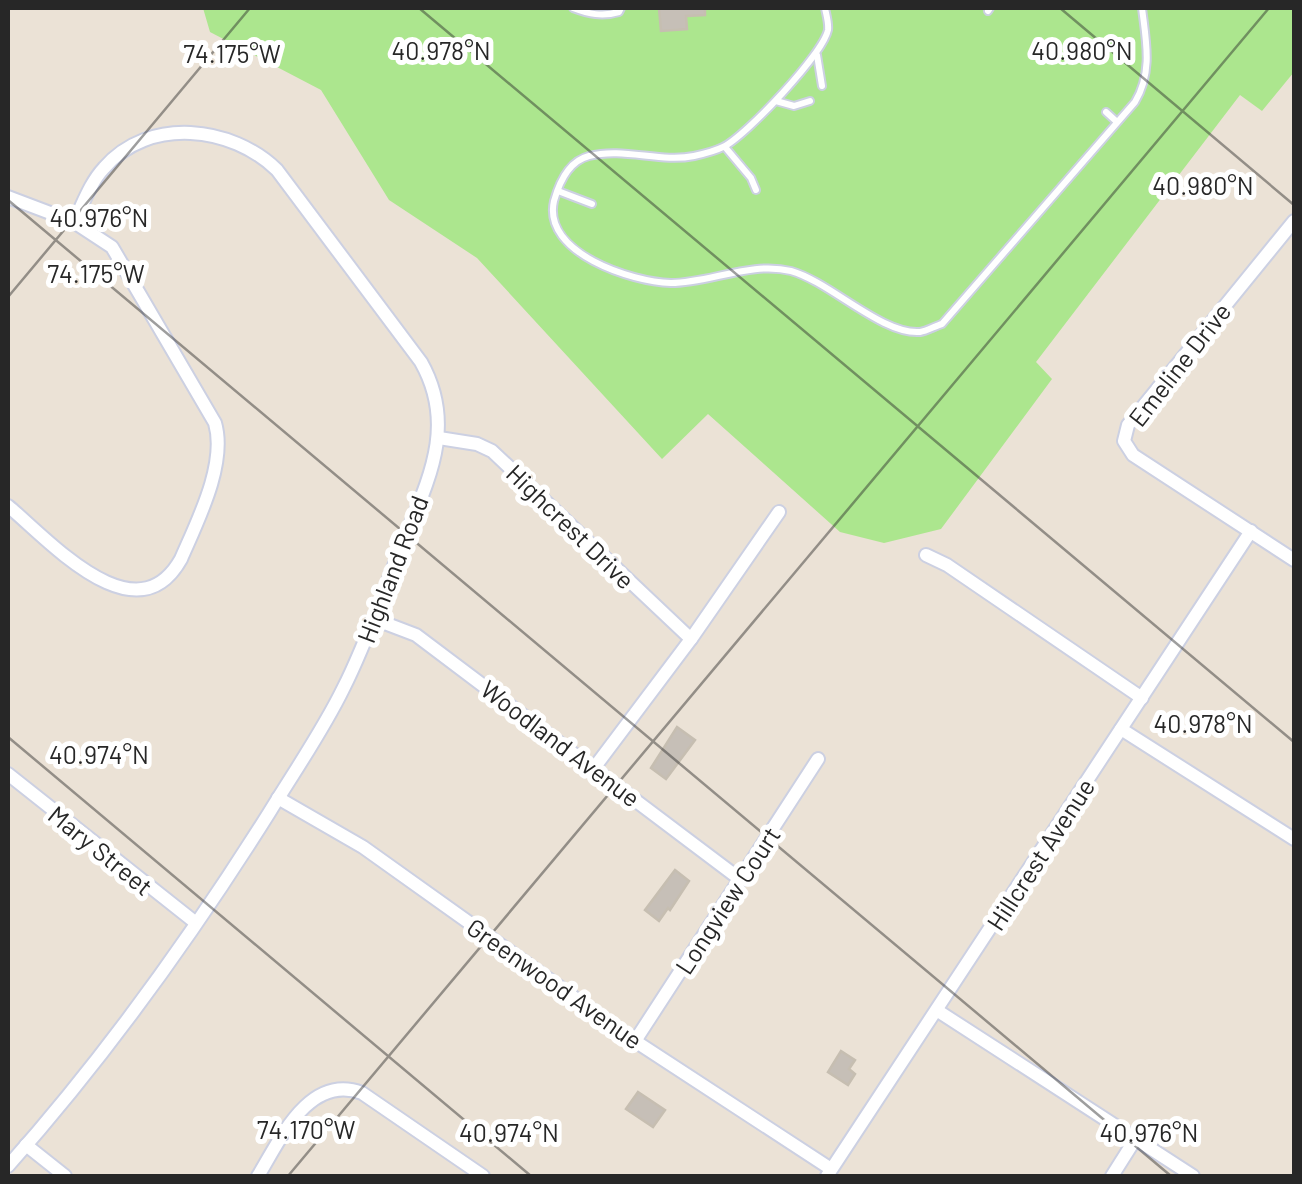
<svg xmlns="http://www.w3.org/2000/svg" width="1302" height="1184" viewBox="0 0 1302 1184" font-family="Barlow,sans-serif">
<rect width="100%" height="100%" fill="#ebe2d6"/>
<path fill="#ace68e" d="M203,8H1294V72L1262,111L1240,95L1036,362L1052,379L941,529L884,543L840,532L708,414L662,459L477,258L389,200L321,90L210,32Z"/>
<g fill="#c6bfb7" stroke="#c6beb1" stroke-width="2.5">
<path d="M659,8H705V15L686,16L687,29L661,31Z"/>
<path d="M677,727L695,740L666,779L651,768Z"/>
<path d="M675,870L689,881L670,910L668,908L659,921L645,910Z"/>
<path d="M841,1051L855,1060L849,1069L855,1074L848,1085L828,1072Z"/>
<path d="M638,1092L665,1110L653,1127L626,1109Z"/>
</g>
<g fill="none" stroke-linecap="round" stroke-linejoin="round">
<defs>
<g id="lane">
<path d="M573,8C589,14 602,17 619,12L621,8"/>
<path d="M825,8C826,14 829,23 828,30C823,54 746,136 723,147C715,151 703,154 694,156C660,163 624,147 589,156C569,161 559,183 554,201C542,253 632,282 671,283C710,283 751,261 791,271C830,282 882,335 920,332C927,331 935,326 942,324L1135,102C1153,72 1146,41 1142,8"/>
<path d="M988,11L990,8"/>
<path d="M817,55L822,86"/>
<path d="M776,101L794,106L810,101"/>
<path d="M1106,112L1117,122"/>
<path d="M725,147L751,178L756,190"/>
<path d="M558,191L592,204"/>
</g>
<g id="street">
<path d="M8,197L74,222L112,247L215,423C227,464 197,522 181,559C136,639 49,540 8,506"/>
<path d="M1294,221L1128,425L1124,441L1133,455L1294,560"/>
<path d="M439,438L477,444L492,451L691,639"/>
<path d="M926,555L947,565L1142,698"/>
<path d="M374,619L416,635L741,880"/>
<path d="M1121,729L1294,839"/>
<path d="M594,768L691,639L779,512"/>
<path d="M8,774L196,923"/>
<path d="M278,798L363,847L635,1041L831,1169"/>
<path d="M938,1011L1193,1176"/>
<path d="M635,1041L818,759"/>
<path d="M26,1145L65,1176"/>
<path d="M8,1166C105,1057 191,937 269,813C294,772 322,732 343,689C365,646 380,601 398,556C423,489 460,431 421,362L277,170C232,126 149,116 104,168C90,183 83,204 74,222"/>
<path d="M258,1176C280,1140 309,1073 362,1093L483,1176"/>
<path d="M827,1176L1251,531"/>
<path d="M1112,1176L1136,1138"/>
</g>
</defs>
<use href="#lane" stroke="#ccd0e2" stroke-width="10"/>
<use href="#street" stroke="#ccd0e2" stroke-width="16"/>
<use href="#lane" stroke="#fff" stroke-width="6"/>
<use href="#street" stroke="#fff" stroke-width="12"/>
</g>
<path fill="none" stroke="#272727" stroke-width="2.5" stroke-opacity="0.45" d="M419,8L1294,742M1060,8L1294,205M8,200L1171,1176M8,297L250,8M8,737L531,1176M288,1176L1269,8"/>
<g text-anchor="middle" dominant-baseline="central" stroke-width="10" stroke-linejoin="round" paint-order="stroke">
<g font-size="25" fill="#272727" stroke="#fff">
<text transform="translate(1179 364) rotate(-52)">Emeline Drive</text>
<text transform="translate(571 526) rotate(44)">Highcrest Drive</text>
<text transform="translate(392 569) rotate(-69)">Highland Road</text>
<text transform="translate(561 743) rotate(37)">Woodland Avenue</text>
<text transform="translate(101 850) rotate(39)">Mary Street</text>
<text transform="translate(1040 854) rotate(-57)">Hillcrest Avenue</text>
<text transform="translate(727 900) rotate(-57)">Longview Court</text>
<text transform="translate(555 983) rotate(35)">Greenwood Avenue</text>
</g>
</g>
<g font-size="25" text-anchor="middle" fill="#272727" stroke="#fff" stroke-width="10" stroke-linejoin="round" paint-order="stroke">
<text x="1082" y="60">40.980°N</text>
<text x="441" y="60">40.978°N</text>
<text x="232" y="63">74.175°W</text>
<text x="1203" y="195">40.980°N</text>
<text x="99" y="227">40.976°N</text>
<text x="96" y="283">74.175°W</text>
<text x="1203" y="733">40.978°N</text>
<text x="99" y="764">40.974°N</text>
<text x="306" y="1139">74.170°W</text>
<text x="509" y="1142">40.974°N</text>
<text x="1149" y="1142">40.976°N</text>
</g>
<rect width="1302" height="1184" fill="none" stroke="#272727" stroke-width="20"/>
</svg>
